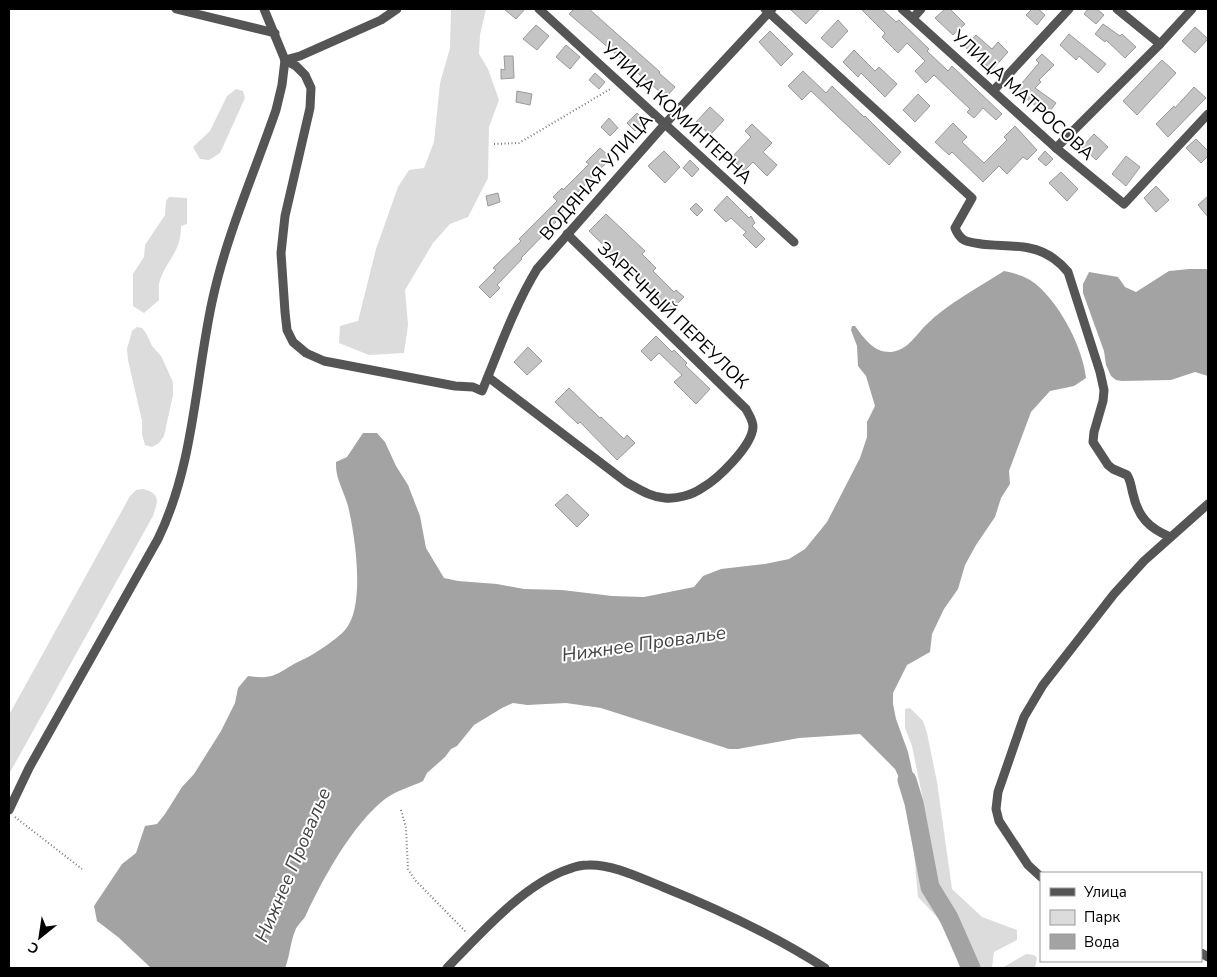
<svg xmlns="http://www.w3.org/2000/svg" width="1217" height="977" viewBox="0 0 1217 977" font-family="'Nunito Sans',sans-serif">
<rect width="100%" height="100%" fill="#fff"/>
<g fill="#dcdcdc">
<path d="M451,9H486L480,35L479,54L488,69L499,100L489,127L488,178L468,217L450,224L433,243L405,290L408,325L404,353L369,355L339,343L340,326L358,321L376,249L398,187L409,170L424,168L434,142L440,83L450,48Z"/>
<path d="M236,89L243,91L245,98L220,153L209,160L200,159L193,147L210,131L227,96Z"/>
<path d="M169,197L187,198V224L181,226C181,252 168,258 160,280C158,286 159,294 159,300L144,313L133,306V274L144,257L145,245L165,215L166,201Z"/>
<path d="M137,327L142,328L146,333L152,346L161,356L173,382V395L164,436L159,443L152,447L145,445L142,434V421L128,360L127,349L132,331Z"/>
<path d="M143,489C161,494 158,501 153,516L9,774V715L130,496L136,490Z"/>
<path d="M910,708L923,721L927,733L937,782L952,889L982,917L1017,930V940L994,952L992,968H960L952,946L938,918L918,897L911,820L923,800L912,746L905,728V709Z"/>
<path d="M1026,954L1034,955L1037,958L1035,968H1002Z"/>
</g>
<g fill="#a3a3a3">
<path d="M1189,269H1208V376L1195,372L1171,380L1122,381L1116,380L1111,376L1106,365L1104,351L1083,293V284L1089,272L1118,277L1125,287L1136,292L1169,271Z"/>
<path d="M1004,271C1013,273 1022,275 1030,280C1057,297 1083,347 1086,378L1074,386L1050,391L1031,412L1009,471L1010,484L1001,498L995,517L976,545L965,565L958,589L944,609L932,634L930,652L907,665L893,693V704L896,719L908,752L918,797L914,803L906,800L901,782L895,769L860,734L799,738L738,749H729L601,708L566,703L527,705L513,703L502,708L474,725L457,746L451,749L445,757L427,773L423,781C411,787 397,790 385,799C353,824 323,878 306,915C303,921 297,925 295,931C290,943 290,956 285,968H151L118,937L97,921L94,906L122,864L136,853L145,826L157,824L165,814L182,787L194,774L221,731L235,703L238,688L248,676C278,681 279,670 304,659C315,654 337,639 345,630C366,607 355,535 348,506C344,491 335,478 336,462L347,457L363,433H377L385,442L396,466L408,485L420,516L426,548L444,578L458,581L497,584L524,589L562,590L612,596L644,597L694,587L703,576L721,569L765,564L789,559L805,549L827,522L860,458L867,437V422L875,406L866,376L858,366L857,346L851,330L852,326H855C864,338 873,352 890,352C907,351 915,336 926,325C948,303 978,288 1004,271Z"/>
</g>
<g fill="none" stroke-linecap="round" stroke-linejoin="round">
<path stroke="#a3a3a3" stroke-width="19" d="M907,780L914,803L930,887L949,918L971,968"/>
</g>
<g fill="#c4c4c4" stroke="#999">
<path d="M504,9H525L516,19Z"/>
<path d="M574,9H589L660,72L659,73L675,87L666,97L569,14Z"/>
<path d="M790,9H820L806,24Z"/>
<path d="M861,9H882L896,22L899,20L929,49L927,51L948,71L952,66L1002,114L996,120L983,108L974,118L967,112L970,109L934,75L926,83L915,71L925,61L907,43L898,53L882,37L885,33Z"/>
<path d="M945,9H950L965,24L953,35L935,18Z"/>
<path d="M1032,9H1038L1045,15L1037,25L1026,15Z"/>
<path d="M1088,9H1097L1104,15L1096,24L1084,14Z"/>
<path d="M838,20L848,31L832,48L821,38Z"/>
<path d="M1103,24L1120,36L1122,34L1136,47L1125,58L1106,40L1105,42L1095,34Z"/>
<path d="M536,25L549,36L537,50L523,39Z"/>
<path d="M1195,27L1208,39L1195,53L1182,41Z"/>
<path d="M770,31L793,54L781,66L759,42Z"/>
<path d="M1069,34L1106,64L1098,73L1079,56L1076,60L1060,45Z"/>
<path d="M976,35L992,49L998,42L1008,52L992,70L965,47Z"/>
<path d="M566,45L580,57L570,69L556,57Z"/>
<path d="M854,50L875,71L879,67L897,84L885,97L861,73L858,77L843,62Z"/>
<path d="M1042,54L1054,65L1039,80L1041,82L1035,88L1056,103L1047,115L1016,90L1039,63L1036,60Z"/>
<path d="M504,56H513L514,78L501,79V69L505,70Z"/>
<path d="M1162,60L1176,73L1137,115L1123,101Z"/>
<path d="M803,71L826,93L832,86L864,117L865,116L901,152L889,165L811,91L802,100L788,86Z"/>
<path d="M595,73L605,82L599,89L589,80Z"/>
<path d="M1194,87L1206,98L1168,137L1156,124L1174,106L1175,108Z"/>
<path d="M517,91L532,94L530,105L516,102Z"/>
<path d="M918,94L930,106L915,122L903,110Z"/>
<path d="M710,107L724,120L710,135L696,122Z"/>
<path d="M637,113L645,122L635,131L627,123Z"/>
<path d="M609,118L618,128L610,136L601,127Z"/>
<path d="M953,123L967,137L962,142L984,163L1007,140L1004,137L1015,126L1037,150L1027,160L1023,157L1007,174L999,166L983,182L952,152L949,155L935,142Z"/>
<path d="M752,124L772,143L763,152L777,165L767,176L753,162L744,171L731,158L751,137L745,131Z"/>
<path d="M1094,134L1108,147L1096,160L1082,147Z"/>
<path d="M1196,139L1208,151V156L1201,163L1186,148Z"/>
<path d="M600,148L611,158L572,198L573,200L554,220L556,222L521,258L522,259L497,285L500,288L490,298L479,287L496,270L493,268L521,241L519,239L557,201L553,197L562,188L563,190L589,164L586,162Z"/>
<path d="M664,151L680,167L665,183L648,166Z"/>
<path d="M1045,151L1053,159L1046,166L1038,159Z"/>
<path d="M1126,156L1140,167L1126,186L1112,174Z"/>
<path d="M690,160L699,169L692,177L683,168Z"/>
<path d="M1061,172L1078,189L1067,201L1049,183Z"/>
<path d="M1156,186L1169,200L1156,212L1144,198Z"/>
<path d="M498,193L500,202L488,206L486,196Z"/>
<path d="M727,196L749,218L751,216L755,223L752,226L765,239L756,248L743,235L746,232L731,218L726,222L714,210Z"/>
<path d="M1208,196V217L1198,205Z"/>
<path d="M696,203L703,210L697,216L690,209Z"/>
<path d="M606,214L645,251L642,254L656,268L653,271L674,292L676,290L684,297L669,312L662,305L664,303L642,282L641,284L633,276L634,275L589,231Z"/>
<path d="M656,336L672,352L674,350L687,363L685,365L710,389L696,404L674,382L682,375L659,353L651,361L641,351Z"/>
<path d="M528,347L542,361L527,375L514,362Z"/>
<path d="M569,388L600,418L601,417L624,439L627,435L635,443L617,460L580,422L578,424L555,402Z"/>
<path d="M567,494L589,515L577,527L555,505Z"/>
</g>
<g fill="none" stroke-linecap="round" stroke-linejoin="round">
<g stroke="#777" stroke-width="2" stroke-dasharray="1 2.5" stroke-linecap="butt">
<path d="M494,144L519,143L612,88"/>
<path d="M401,810L406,828L408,869L415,880L467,933"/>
<path d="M15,817L82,869"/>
</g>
<g stroke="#555" stroke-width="9">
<path d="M176,9L275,33"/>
<path d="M539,9L794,242"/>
<path d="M765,9L972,198L955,228C957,233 959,237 964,240C979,247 1011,244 1029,248C1045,251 1058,260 1068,272L1100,372L1104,390L1103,401L1094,432L1093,442L1108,465L1113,469L1127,475C1131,481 1131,487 1133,494C1138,517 1149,528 1170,537"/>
<path d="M902,9L1056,148L1124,204L1208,114"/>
<path d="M1117,9L1160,44"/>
<path d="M913,18L921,9"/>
<path d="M285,60L296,66L305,75L311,88L310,108L285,216L281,253L285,312L287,330L293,342L306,353L324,361L455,386L473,387L482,391C499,350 514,307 537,269L665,124L772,9"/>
<path d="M285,60L300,56L381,20L397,9"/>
<path d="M993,91L1069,9"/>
<path d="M1056,148L1160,44L1192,9"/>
<path d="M488,377L626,482C639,489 650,497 665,498C677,499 692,495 702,488C718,479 752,446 753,427C753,420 749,415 746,409L567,234"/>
<path d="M9,810L29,768L158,539C194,465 195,381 212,302C226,236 254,174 276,110L282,85L285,60L264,9"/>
<path d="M1041,877L1028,865L999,821L996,809L998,792L1024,717L1043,685L1114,594L1144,561L1208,504"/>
<path d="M1201,953L1208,957"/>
<path d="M447,968C479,935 525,883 569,869C574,867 582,865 588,865C613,864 640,878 663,887C720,910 774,935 825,968"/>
</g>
</g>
<g text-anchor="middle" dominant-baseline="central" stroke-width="4" stroke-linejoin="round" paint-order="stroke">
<g font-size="18" fill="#000" stroke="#fff">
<text transform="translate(1023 95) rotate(42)">УЛИЦА МАТРОСОВА</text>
<text transform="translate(677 113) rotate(43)">УЛИЦА КОМИНТЕРНА</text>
<text transform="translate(596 177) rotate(-49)">ВОДЯНАЯ УЛИЦА</text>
<text transform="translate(673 315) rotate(44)">ЗАРЕЧНЫЙ ПЕРЕУЛОК</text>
</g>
<g font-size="19" font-style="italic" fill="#444" stroke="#fff">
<text transform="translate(644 644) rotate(-8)">Нижнее Провалье</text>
<text transform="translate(293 865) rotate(-67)">Нижнее Провалье</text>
</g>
</g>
<rect width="1217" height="977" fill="none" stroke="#000000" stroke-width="20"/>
<rect x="1040" y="872" width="162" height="90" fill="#ffffff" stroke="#999999"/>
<rect x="1050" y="888" width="25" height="8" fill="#555555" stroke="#999999"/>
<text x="1084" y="897" font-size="15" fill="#000000">Улица</text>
<rect x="1050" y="910" width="25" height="15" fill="#dcdcdc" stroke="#999999"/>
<text x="1084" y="922" font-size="15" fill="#000000">Парк</text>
<rect x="1050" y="934" width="25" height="15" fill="#a3a3a3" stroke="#999999"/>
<text x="1084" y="947" font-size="15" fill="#000000">Вода</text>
<g transform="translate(40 937) rotate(210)" stroke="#ffffff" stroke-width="4" paint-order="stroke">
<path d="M0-4L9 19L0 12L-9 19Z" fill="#000000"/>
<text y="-8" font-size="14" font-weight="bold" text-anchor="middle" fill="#000000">С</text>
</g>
</svg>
